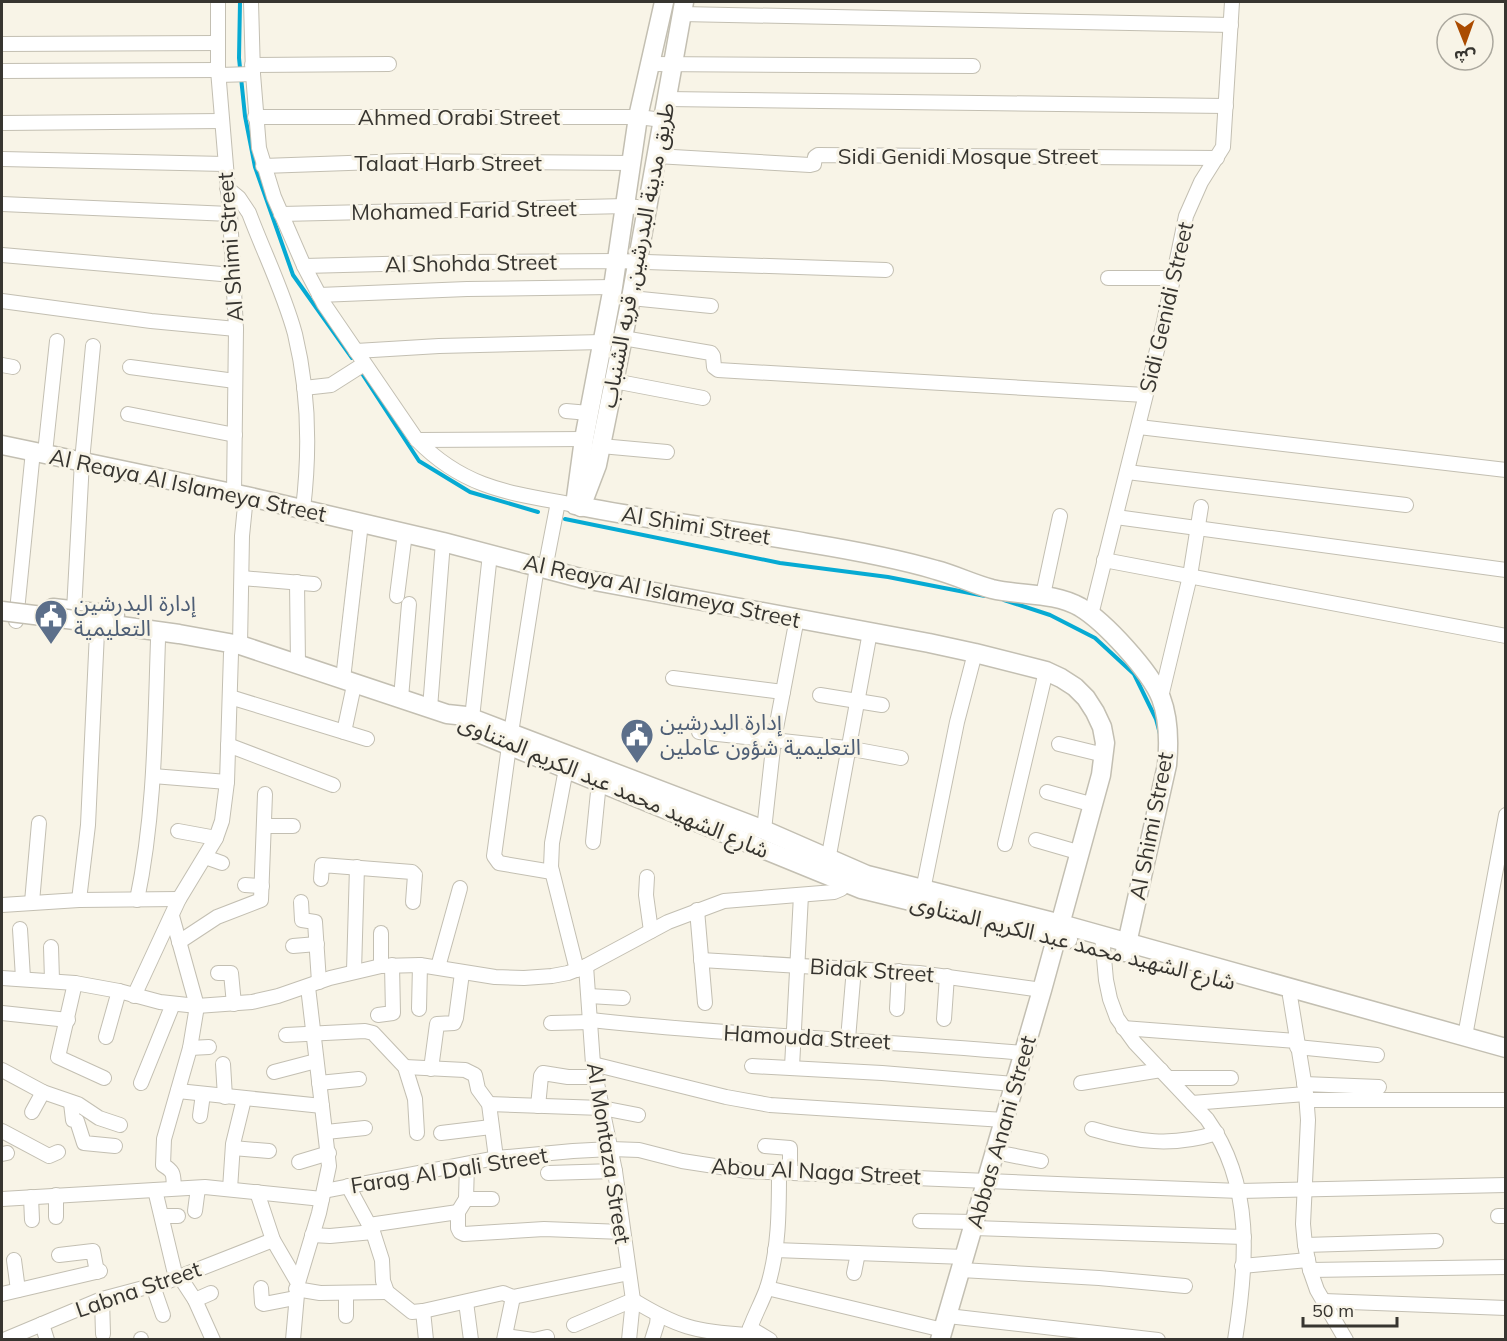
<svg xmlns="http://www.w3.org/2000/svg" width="1507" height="1341" viewBox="0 0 1507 1341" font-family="Mulish,'Noto Sans Arabic',sans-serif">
<rect width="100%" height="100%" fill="#f8f4e7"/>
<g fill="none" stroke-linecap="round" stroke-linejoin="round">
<g stroke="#06aad3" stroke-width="4">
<path d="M240,2L239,58L245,116L255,167L293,275L352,358"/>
<path d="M363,375L419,461L470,492L538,512"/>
<path d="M565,519L780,563L888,577L985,596"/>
<path d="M1004,600L1050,615L1095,638L1134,674L1156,719L1160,734"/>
</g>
<defs>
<g id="street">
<path d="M218,2V70L230,214L236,329L234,493"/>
<path d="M251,2L253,74L259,148L274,197L304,266L324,304L417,440C465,489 511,493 575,505"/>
<path d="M681,14L1231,25"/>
<path d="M2,44L217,43"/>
<path d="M650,64L973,66"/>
<path d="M252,65L389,64"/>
<path d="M2,71L218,70"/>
<path d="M219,75L253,74"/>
<path d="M666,99L1226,106"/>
<path d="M255,117H638L663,120"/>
<path d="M2,123L222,121"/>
<path d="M656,156L810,165L814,164L815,157L818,155L1217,158"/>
<path d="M2,159L225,164"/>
<path d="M263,166L405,161L632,163"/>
<path d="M227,188L239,198L249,213C264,253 284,293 295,334C309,392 310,451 303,509"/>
<path d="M2,204L230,214"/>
<path d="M281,214L626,206L647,208"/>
<path d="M2,255L233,275"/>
<path d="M304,266L461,262L617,261L886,270"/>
<path d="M1108,278H1173"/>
<path d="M319,295L467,289L613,287"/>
<path d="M631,298L711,306"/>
<path d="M2,301L151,321L236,329"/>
<path d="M623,338L711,353L713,356L714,367L718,370L1145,395"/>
<path d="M356,351L439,346L602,342"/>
<path d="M2,365L13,367"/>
<path d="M130,367L235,381"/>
<path d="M614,381L703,398"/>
<path d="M304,388L331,385L364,364"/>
<path d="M566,411L589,413"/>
<path d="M128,414L235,435"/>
<path d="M1139,427L1506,470"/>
<path d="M417,440L584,439"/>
<path d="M601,446L667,452"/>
<path d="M45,453L57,341"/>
<path d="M1127,472L1406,505"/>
<path d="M1116,517L1506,570"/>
<path d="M1104,560L1506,636"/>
<path d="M545,569L558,502"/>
<path d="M242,578L314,584"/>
<path d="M297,582L298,664"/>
<path d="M1043,595L1060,516"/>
<path d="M397,596L405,533"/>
<path d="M74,611L82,461L93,346"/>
<path d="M1091,615L1164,322L1186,216L1201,182L1223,147L1232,2"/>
<path d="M16,621L33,451"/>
<path d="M240,645L242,536L246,496"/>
<path d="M673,678L783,692"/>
<path d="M343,679L361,523"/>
<path d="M820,695L882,705"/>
<path d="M230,697L367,739"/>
<path d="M1161,697L1190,576L1201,507"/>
<path d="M401,698L409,604"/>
<path d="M430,708L443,542"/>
<path d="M472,718L490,554"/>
<path d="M344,732L353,690"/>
<path d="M699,732L847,748L901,758"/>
<path d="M511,733L537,567"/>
<path d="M1059,744L1104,755"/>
<path d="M228,745L333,785"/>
<path d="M509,746L494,856L499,863L552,872"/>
<path d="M566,769L552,843L551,867L577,970"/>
<path d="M153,776L227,782"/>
<path d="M1047,792L1094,805"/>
<path d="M264,826H293"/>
<path d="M764,830L774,739L797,618"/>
<path d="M178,831L216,838"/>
<path d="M1036,840L1081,853"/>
<path d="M593,842L599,782"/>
<path d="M1005,844L1046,671"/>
<path d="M205,857L222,863"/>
<path d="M827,866L870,632"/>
<path d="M647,877L646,895L651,931"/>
<path d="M321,879L322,865L412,872L415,875L413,902"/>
<path d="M245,885L262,886"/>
<path d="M923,890L957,722L975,653"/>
<path d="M79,900L88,825L97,632"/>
<path d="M137,900C155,814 155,727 158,640"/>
<path d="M32,902L39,823"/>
<path d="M301,902L302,920L315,922L319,982"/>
<path d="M2,905L79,900L179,899"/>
<path d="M697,910L705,1003"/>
<path d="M172,916L197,1006L190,1048L164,1139L163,1165C175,1172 173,1175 174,1188"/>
<path d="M20,929L23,978"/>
<path d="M1102,936L1106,980L1110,999L1117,1018L1135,1043L1207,1119C1254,1185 1247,1264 1235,1340"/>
<path d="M179,942L217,917L261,900L265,794"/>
<path d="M293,946L317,944"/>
<path d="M51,947L52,980"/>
<path d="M701,960L919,973L1042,990"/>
<path d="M381,966V933"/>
<path d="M586,966L593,1064L615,1171L633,1300L629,1340"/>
<path d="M438,967L460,888"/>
<path d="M354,971L357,867"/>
<path d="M218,973H231L234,1004"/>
<path d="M2,978L75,983L119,991L160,1002L197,1006L252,1002L278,996L330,978L381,966L420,965L495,977L524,978L552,976L568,973L586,966L668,922L724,901L834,892L841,889L852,877"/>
<path d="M75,983L58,1057L104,1078"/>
<path d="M134,996L179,899L216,838L222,821L227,782L231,653"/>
<path d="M589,996L623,998"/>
<path d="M1290,996L1306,1094L1308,1120L1303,1224L1305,1245L1310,1270L1317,1290L1346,1340"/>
<path d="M419,1009L420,965"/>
<path d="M897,1009L899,971"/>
<path d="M2,1013L68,1020"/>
<path d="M378,1015L393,1013L392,965"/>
<path d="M944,1019L947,976"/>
<path d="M591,1020C734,1036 879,1040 1023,1053"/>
<path d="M551,1023L591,1022"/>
<path d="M1123,1028L1296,1041"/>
<path d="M286,1035L365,1031L373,1033L405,1067L415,1099L417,1133"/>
<path d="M1465,1036L1506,815"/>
<path d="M106,1037L119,991"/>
<path d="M848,1039L854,968"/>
<path d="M1297,1047L1377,1055"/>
<path d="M190,1048L209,1047"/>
<path d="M223,1064L225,1097"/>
<path d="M593,1064L726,1097L770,1105L1004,1120"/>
<path d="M752,1066L882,1073L1014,1084"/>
<path d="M405,1067L465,1070L475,1075L478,1089L489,1104L496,1158"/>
<path d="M792,1067L801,895"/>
<path d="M431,1069L437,1024L454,1023L456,1018L462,973"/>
<path d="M2,1070L43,1092L78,1104L99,1118L120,1125"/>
<path d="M274,1072L316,1061"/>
<path d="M1170,1078H1231"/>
<path d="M141,1083L173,1004"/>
<path d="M319,1083L359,1079"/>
<path d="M1081,1083L1161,1070"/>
<path d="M1304,1084L1379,1087"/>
<path d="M178,1091L322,1106"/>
<path d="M1307,1100H1506"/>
<path d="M71,1103L73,1120L77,1121L84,1143L115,1146"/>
<path d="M1192,1103L1306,1094"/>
<path d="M489,1104L602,1108L638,1115"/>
<path d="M538,1106L541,1076L543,1073L568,1077H595"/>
<path d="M32,1112L43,1092"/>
<path d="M200,1116L203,1094"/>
<path d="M1092,1129C1136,1142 1172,1147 1217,1133"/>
<path d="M2,1131L49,1156L58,1152"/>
<path d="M326,1132L365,1128"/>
<path d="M441,1133L491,1127"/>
<path d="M765,1146L790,1148V1172"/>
<path d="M233,1148L269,1151"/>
<path d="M995,1152L1041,1161"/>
<path d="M2,1154L7,1153"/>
<path d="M299,1162L329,1153"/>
<path d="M467,1164L466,1199L458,1212V1228L460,1232L464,1234L544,1229L623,1232"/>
<path d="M548,1173L615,1171"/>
<path d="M348,1186L373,1232L382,1260L383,1281L387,1292L412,1312L423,1311L503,1293L513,1297L629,1273"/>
<path d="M230,1189L233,1144L244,1099"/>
<path d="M155,1190L176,1278"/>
<path d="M324,1191L496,1158L573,1151L611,1149L639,1150L682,1161L747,1171L1081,1185L1240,1191L1506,1185"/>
<path d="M257,1192L273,1240L298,1283"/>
<path d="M56,1195V1217"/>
<path d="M31,1197L32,1220"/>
<path d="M2,1199L205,1187L322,1199"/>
<path d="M466,1199H492"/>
<path d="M195,1211L198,1188"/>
<path d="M162,1216H178"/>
<path d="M1498,1216H1506"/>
<path d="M920,1221L975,1222"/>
<path d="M369,1225L458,1212"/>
<path d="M974,1228L1244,1237"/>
<path d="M312,1235L330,1236L373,1232"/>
<path d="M1305,1245L1436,1241"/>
<path d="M775,1250L965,1257"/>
<path d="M59,1255L93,1251L97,1272"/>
<path d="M14,1260L18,1290"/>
<path d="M1242,1266L1308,1260"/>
<path d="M961,1270L1099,1278L1185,1286"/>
<path d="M1310,1270L1506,1267"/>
<path d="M854,1273L858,1253"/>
<path d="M180,1277L195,1300L213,1340"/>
<path d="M153,1286L163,1315"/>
<path d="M261,1288L262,1303L264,1304L295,1298"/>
<path d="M767,1288L943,1330"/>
<path d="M296,1289L320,1293L387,1292"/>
<path d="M2,1294L100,1271"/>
<path d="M102,1299L103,1334"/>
<path d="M195,1300L211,1293"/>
<path d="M1324,1301L1506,1308"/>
<path d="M466,1302L471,1340"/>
<path d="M423,1311L426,1340"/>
<path d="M346,1316V1294"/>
<path d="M948,1316L1158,1340"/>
<path d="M42,1324L47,1340"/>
<path d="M574,1325L633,1300C677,1327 696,1332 747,1335"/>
<path d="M750,1328L770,1340"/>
<path d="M505,1336L533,1340"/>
<path d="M4,1340L102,1299L166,1282L273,1240"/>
<path d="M141,1340V1339"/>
<path d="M293,1340L298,1283L319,1213L329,1166L308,987"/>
<path d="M504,1340L513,1297"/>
<path d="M534,1340L547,1337"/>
<path d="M652,1340L657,1324L658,1315"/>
<path d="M746,1340C751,1321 761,1305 767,1288C779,1250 779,1211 779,1172"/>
</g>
<g id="secondary">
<path d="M664,2L638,117L613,287L584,439L575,505C652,521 730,529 808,543C851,550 895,558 936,570C955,575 973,584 992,589C1022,596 1053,592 1080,607C1105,622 1150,671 1161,698C1169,719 1169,744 1167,765L1125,952"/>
<path d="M2,445L246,496L443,542L584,579L929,643L975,653L1046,671L1061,678L1075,687L1086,698L1095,712L1102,727L1105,743L1101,775L1042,990L940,1340"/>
<path d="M581,507L597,465L631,298L684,2"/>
<path d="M53,608L115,615"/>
<path d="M99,623L179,634L240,645L447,714L466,716L764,830L867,875L1061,924L1506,1048"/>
<path d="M476,732L861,889L1068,939"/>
</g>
</defs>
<use href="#street" stroke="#c3bfb2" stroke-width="16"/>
<use href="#secondary" stroke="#c3bfb2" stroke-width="21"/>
<use href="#street" stroke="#fff" stroke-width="14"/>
<use href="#secondary" stroke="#fff" stroke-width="18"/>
<defs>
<path id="secondary-bridge" d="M2,611L99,623"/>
</defs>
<use href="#secondary-bridge" stroke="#c3bfb2" stroke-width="21" stroke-linecap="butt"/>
<use href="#secondary-bridge" stroke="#fff" stroke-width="18"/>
</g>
<defs>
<symbol id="civic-pin" viewBox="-11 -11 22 30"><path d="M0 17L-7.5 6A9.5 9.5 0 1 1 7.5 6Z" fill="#5c6f8a" stroke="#f8f4e7"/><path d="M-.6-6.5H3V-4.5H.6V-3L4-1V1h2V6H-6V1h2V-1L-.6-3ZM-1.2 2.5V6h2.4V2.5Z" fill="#fff"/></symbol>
</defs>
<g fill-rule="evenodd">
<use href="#civic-pin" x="32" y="597" width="38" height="52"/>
<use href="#civic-pin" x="618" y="716" width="38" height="52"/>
</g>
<g text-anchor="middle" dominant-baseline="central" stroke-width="6" stroke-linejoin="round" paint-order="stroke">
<g font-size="22" fill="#373530" stroke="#f8f4e7">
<text x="459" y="117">Ahmed Orabi Street</text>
<text x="968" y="156">Sidi Genidi Mosque Street</text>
<text x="448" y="163">Talaat Harb Street</text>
<text transform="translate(464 210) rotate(-1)">Mohamed Farid Street</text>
<text transform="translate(230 247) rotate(-94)">Al Shimi Street</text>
<text transform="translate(637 255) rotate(-79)">طريق مدينة البدرشين, قريه الشنباب</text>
<text transform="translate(471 263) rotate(-1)">Al Shohda Street</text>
<text transform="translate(1166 307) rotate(-77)">Sidi Genidi Street</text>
<text transform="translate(188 485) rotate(12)">Al Reaya Al Islameya Street</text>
<text transform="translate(696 525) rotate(9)">Al Shimi Street</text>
<text transform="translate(662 591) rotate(12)">Al Reaya Al Islameya Street</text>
<text transform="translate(614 786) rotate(23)">شارع الشهيد محمد عبد الكريم المتناوى</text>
<text transform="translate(1151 826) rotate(-79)">Al Shimi Street</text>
<text transform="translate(1073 942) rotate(14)">شارع الشهيد محمد عبد الكريم المتناوى</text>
<text transform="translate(872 970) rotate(4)">Bidak Street</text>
<text transform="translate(807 1037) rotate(3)">Hamouda Street</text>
<text transform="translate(1001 1132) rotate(-74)">Abbas Anani Street</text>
<text transform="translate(609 1153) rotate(81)">Al Montaza Street</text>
<text transform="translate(449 1170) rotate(-9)">Farag Al Dali Street</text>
<text transform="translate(816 1171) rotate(3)">Abou Al Naga Street</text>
<text transform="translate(138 1289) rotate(-19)">Labna Street</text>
</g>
<g font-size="22" fill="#4e5e75" stroke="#f8f4e7" text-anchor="start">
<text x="74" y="603">إدارة البدرشين<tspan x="74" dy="25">التعليمية</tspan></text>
<text x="660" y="722">إدارة البدرشين<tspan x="660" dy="25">التعليمية شؤون عاملين</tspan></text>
</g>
</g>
<rect width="1507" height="1341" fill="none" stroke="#373530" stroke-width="6"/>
<g transform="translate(1465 42) rotate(179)"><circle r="28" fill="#f8f4e7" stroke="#aba89e" stroke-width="1.5"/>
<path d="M0-4.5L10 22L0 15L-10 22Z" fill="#aa4b00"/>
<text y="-9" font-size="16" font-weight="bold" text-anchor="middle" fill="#373530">ش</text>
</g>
<path d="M1303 1317v9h94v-9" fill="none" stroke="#373530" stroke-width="3"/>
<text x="1312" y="1317" font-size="18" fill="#373530" stroke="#f8f4e7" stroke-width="4.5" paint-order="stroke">50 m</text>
</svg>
